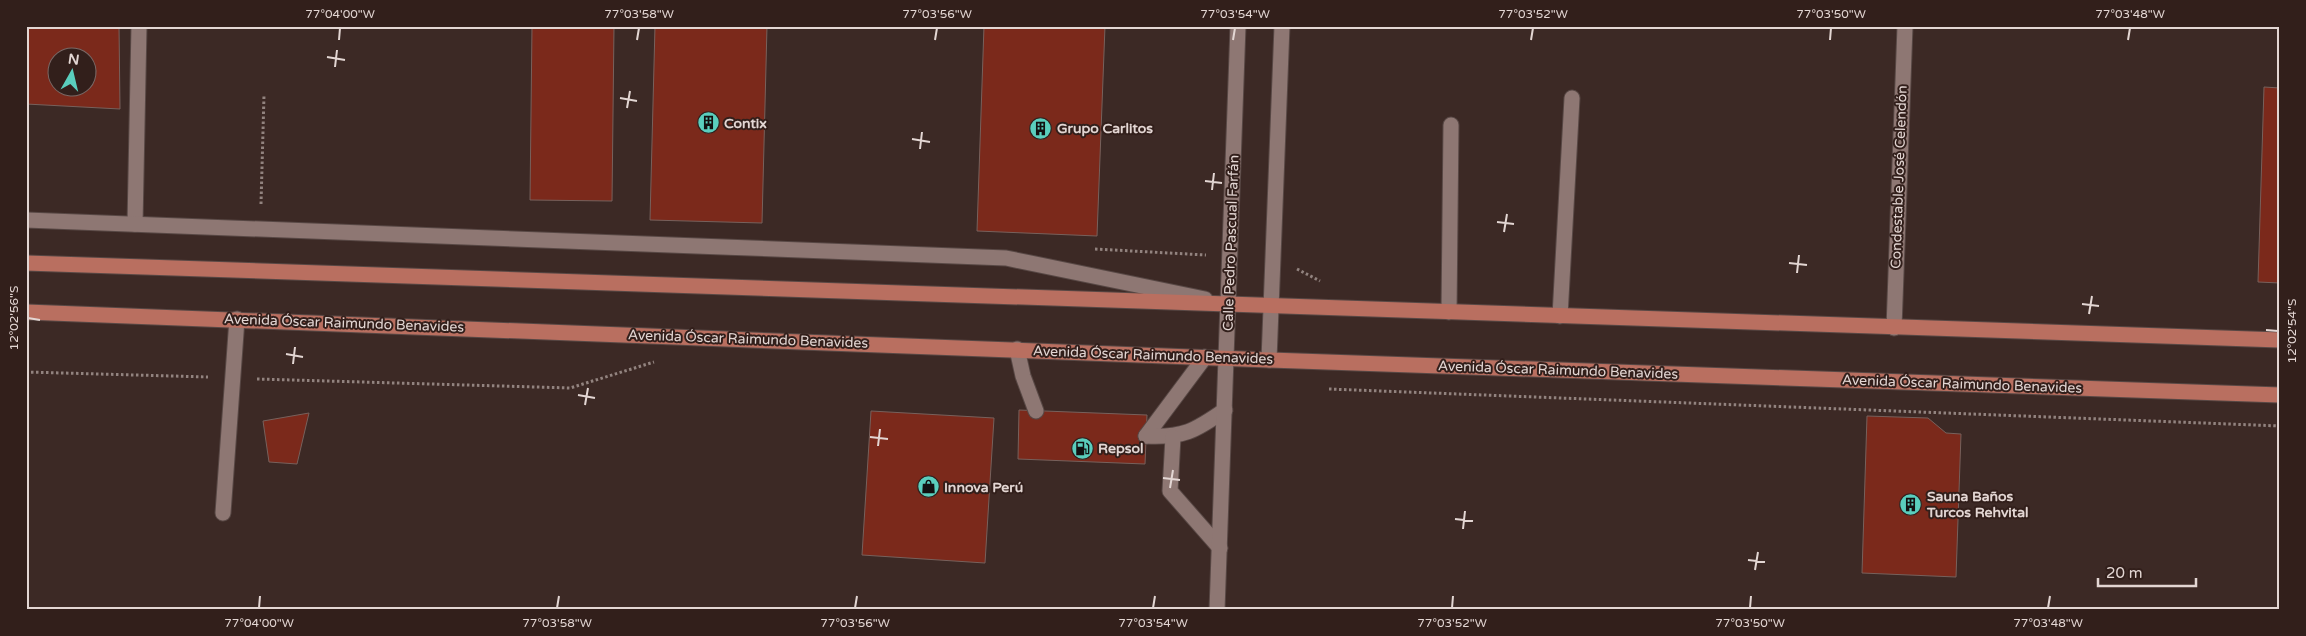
<svg xmlns="http://www.w3.org/2000/svg" width="2306" height="636" viewBox="0 0 2306 636" font-family="'Varela Round',sans-serif">
<rect width="100%" height="100%" fill="#3c2925"/>
<g fill="#7b291b" stroke="#77615c" fill-rule="evenodd">
<path d="M26,26H119L120,109L26,104ZM58,58H88V88H58Z"/>
<path d="M532,26H614L612,201L530,200Z"/>
<path d="M655,26H767L762,223L650,220Z"/>
<path d="M984,26H1105L1097,236L977,231Z"/>
<path d="M2264,87L2280,88V283L2258,282Z"/>
<path d="M1019,410L1147,415L1145,464L1018,459Z"/>
<path d="M871,411L994,418L985,563L862,555Z"/>
<path d="M309,413L297,464L269,462L263,421Z"/>
<path d="M1867,416L1928,418L1946,433L1961,434L1956,577L1862,573Z"/>
</g>
<g fill="none" stroke-linecap="round" stroke-linejoin="round">
<defs>
<g id="lane">
<path d="M135,224L139,26"/>
<path d="M1449,312L1451,125"/>
<path d="M1560,316L1572,98"/>
<path d="M1017,349L1023,376L1036,411"/>
<path d="M1146,436L1205,357"/>
<path d="M1146,436C1183,438 1195,431 1225,410"/>
<path d="M1173,437L1170,491L1220,548"/>
<path d="M223,513L237,319"/>
</g>
<g id="street">
<path d="M1894,328L1905,26"/>
<path d="M1217,610L1226,358"/>
</g>
<g id="secondary">
<path d="M26,220L1006,258L1205,299"/>
<path d="M1226,358L1238,26"/>
<path d="M1269,360L1282,26"/>
</g>
<g id="primary">
<path d="M26,263L2280,340"/>
<path d="M26,312L1269,360L2280,395"/>
</g>
</defs>
<use href="#lane" stroke="#584845" stroke-width="17"/>
<use href="#street" stroke="#584845" stroke-width="17"/>
<use href="#secondary" stroke="#584845" stroke-width="17"/>
<use href="#primary" stroke="#584845" stroke-width="17"/>
<g stroke="#92837f" stroke-width="3" stroke-dasharray="2.5 2.5" stroke-linecap="butt">
<path d="M261,204L264,95"/>
<path d="M1095,249L1206,255"/>
<path d="M1297,269L1320,281"/>
<path d="M26,372L208,377"/>
<path d="M257,379L570,388L654,362"/>
<path d="M1329,389L2280,426"/>
</g>
<use href="#lane" stroke="#8e7773" stroke-width="15"/>
<use href="#street" stroke="#8e7773" stroke-width="15"/>
<use href="#secondary" stroke="#8e7773" stroke-width="15"/>
<use href="#primary" stroke="#b96f60" stroke-width="15"/>
</g>
<path fill="none" stroke="#e3d6d3" stroke-width="2" d="M339,40L340,28M637,40L639,28M935,40L937,28M1233,40L1235,28M1531,40L1533,28M1830,40L1831,28M2128,40L2130,28M327,57L345,60M335,67L337,50M620,98L637,101M627,108L630,91M912,139L930,142M920,149L922,132M1205,181L1222,183M1212,190L1214,173M1497,222L1514,224M1504,232L1507,214M1789,263L1807,265M1797,273L1799,255M2082,304L2099,306M2089,314L2092,296M28,318L40,320M2266,330L2278,331M286,354L303,357M293,364L295,347M578,395L595,398M585,405L588,388M870,437L888,439M878,446L880,429M1163,478L1180,480M1170,488L1173,470M1455,519L1473,521M1463,529L1465,511M1748,560L1765,562M1755,570L1758,552M259,608L260,596M557,608L559,596M855,608L857,596M1153,608L1155,596M1452,608L1453,596M1750,608L1751,596M2048,608L2050,596"/>
<defs>
<symbol id="building-disc" viewBox="-11 -11 22 22"><circle r="9.5" fill="#5acebd" stroke="#321f1b"/><path d="M-4-6H4V6H1V3H-1V6H-4ZM-2.5-4.3h1.7v1.8h-1.7ZM.8-4.3h1.7v1.8H.8ZM-2.5-1h1.7V.8h-1.7ZM.8-1h1.7V.8H.8Z" fill="#111"/></symbol>
<symbol id="fuel-disc" viewBox="-11 -11 22 22"><circle r="9.5" fill="#5acebd" stroke="#321f1b"/><path d="M-5.5-6h7V0h2V4h1.3V-2.5L3-4.5l.8-.8L6-3V5H2.5V1h-1V6h-7ZM-4.2-4.7v3.2H.2V-4.7Z" fill="#111"/></symbol>
<symbol id="shop-disc" viewBox="-11 -11 22 22"><circle r="9.5" fill="#5acebd" stroke="#321f1b"/><path d="M-5-2.5h2.3a2.7 3.5 0 0 1 5.4 0H5L5.5 6h-11ZM-1.5-2.5h3a1.5 2.3 0 0 0-3 0Z" fill="#111"/></symbol>
</defs>
<g fill-rule="evenodd">
<use href="#building-disc" x="696" y="110" width="25" height="25"/>
<use href="#building-disc" x="1028" y="116" width="25" height="25"/>
<use href="#fuel-disc" x="1070" y="436" width="25" height="25"/>
<use href="#shop-disc" x="916" y="474" width="25" height="25"/>
<use href="#building-disc" x="1898" y="492" width="25" height="25"/>
</g>
<g text-anchor="middle" dominant-baseline="central" stroke-width="4" stroke-linejoin="round" paint-order="stroke">
<g font-size="14" font-weight="bold" fill="#e3d6d3" stroke="#321f1b" text-anchor="start">
<text x="724" y="123">Contix</text>
<text x="1057" y="128">Grupo Carlitos</text>
<text x="1098" y="448">Repsol</text>
<text x="944" y="487">Innova Perú</text>
<text x="1927" y="496">Sauna Baños<tspan x="1927" dy="16">Turcos Rehvital</tspan></text>
</g>
<g font-size="14" fill="#e3d6d3" stroke="#321f1b">
<text transform="translate(1899 177) rotate(-88)">Condestable José Celendón</text>
<text transform="translate(1231 243) rotate(-88)">Calle Pedro Pascual Farfán</text>
<text transform="translate(344 323) rotate(2)">Avenida Óscar Raimundo Benavides</text>
<text transform="translate(748 339) rotate(2)">Avenida Óscar Raimundo Benavides</text>
<text transform="translate(1153 355) rotate(2)">Avenida Óscar Raimundo Benavides</text>
<text transform="translate(1558 370) rotate(2)">Avenida Óscar Raimundo Benavides</text>
<text transform="translate(1962 384) rotate(2)">Avenida Óscar Raimundo Benavides</text>
</g>
</g>
<rect width="2306" height="636" fill="none" stroke="#321f1b" stroke-width="55"/>
<g transform="translate(72 72) rotate(8)"><circle r="24" fill="#321f1b" stroke="#796865"/>
<path d="M0-4L9 19L0 12L-9 19Z" fill="#5acebd"/>
<text y="-8" font-size="14" font-weight="bold" text-anchor="middle" fill="#e3d6d3">N</text>
</g>
<path d="M2098 578v8h98v-8" fill="none" stroke="#e3d6d3" stroke-width="2.5"/>
<text x="2106" y="578" font-size="15" fill="#e3d6d3" stroke="#321f1b" stroke-width="4" paint-order="stroke">20 m</text>
<rect x="28" y="28" width="2250" height="580" fill="none" stroke="#e3d6d3" stroke-width="2"/>
<g font-size="12" text-anchor="middle" fill="#e3d6d3">
<text x="340" y="18">77°04'00"W</text>
<text x="639" y="18">77°03'58"W</text>
<text x="937" y="18">77°03'56"W</text>
<text x="1235" y="18">77°03'54"W</text>
<text x="1533" y="18">77°03'52"W</text>
<text x="1831" y="18">77°03'50"W</text>
<text x="2130" y="18">77°03'48"W</text>
<text transform="translate(14 318) rotate(-90)" y="4">12°02'56"S</text>
<text transform="translate(2292 331) rotate(-90)" y="4">12°02'54"S</text>
<text x="259" y="627">77°04'00"W</text>
<text x="557" y="627">77°03'58"W</text>
<text x="855" y="627">77°03'56"W</text>
<text x="1153" y="627">77°03'54"W</text>
<text x="1452" y="627">77°03'52"W</text>
<text x="1750" y="627">77°03'50"W</text>
<text x="2048" y="627">77°03'48"W</text>
</g>
</svg>
